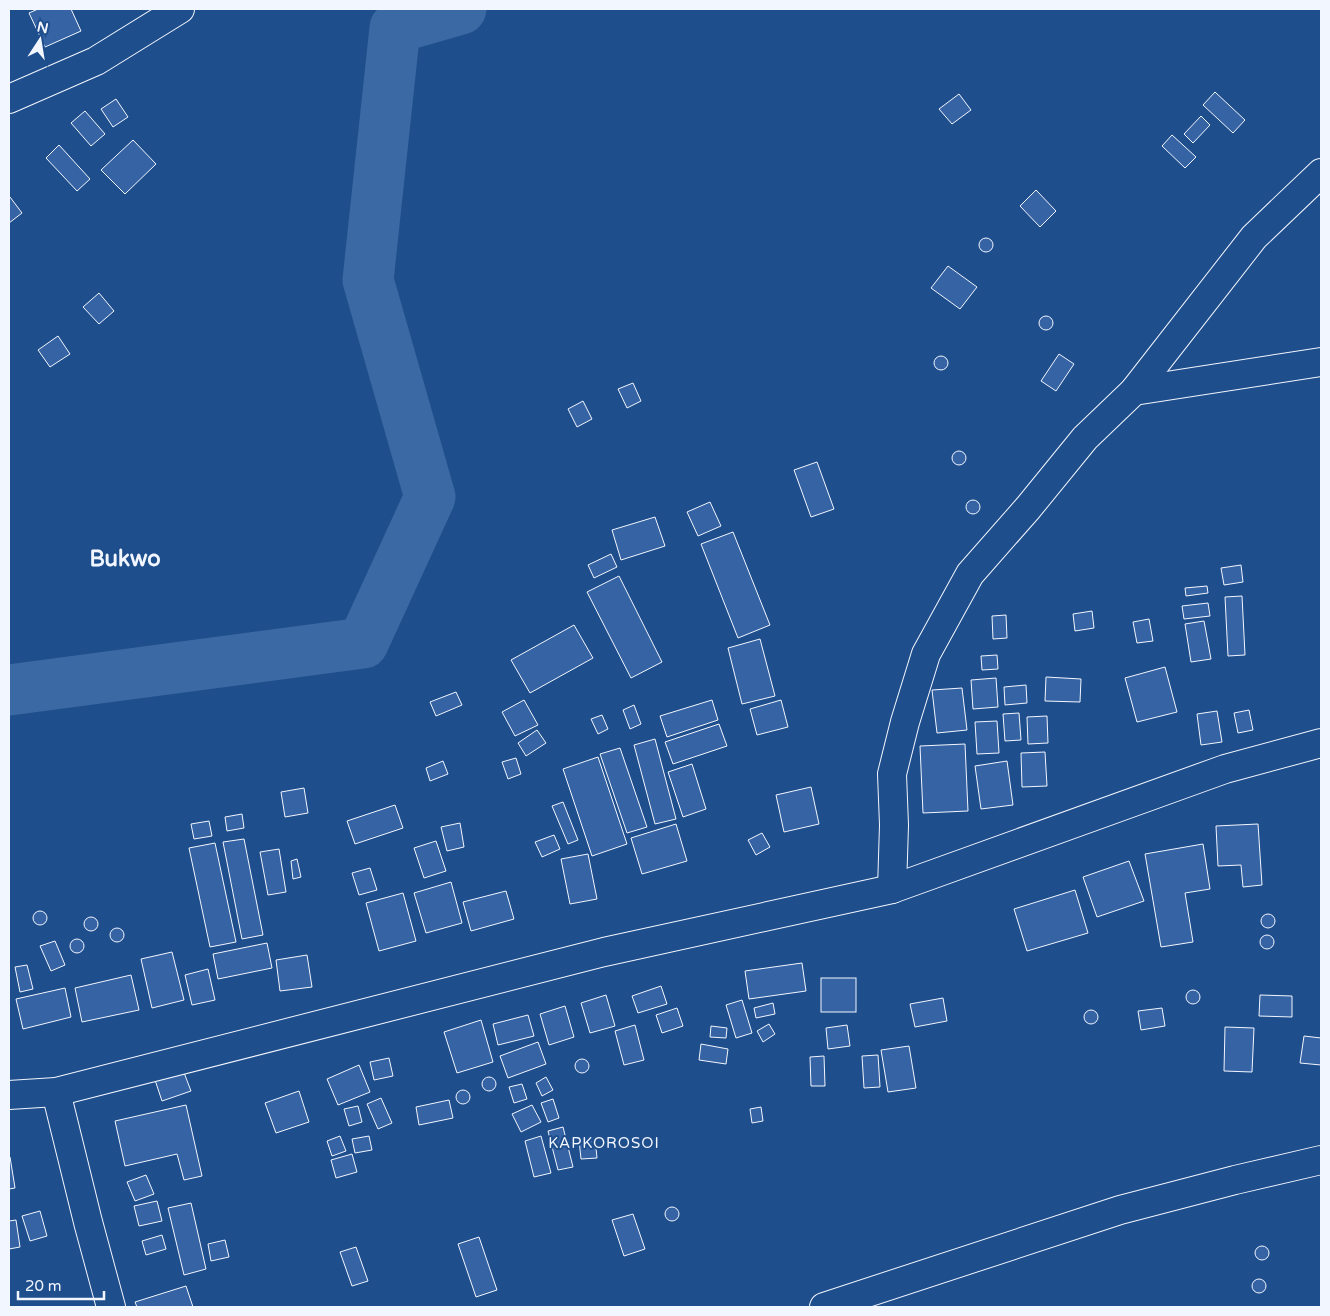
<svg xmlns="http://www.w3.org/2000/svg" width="1330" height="1316" viewBox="0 0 1330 1316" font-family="'Varela Round',sans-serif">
<rect width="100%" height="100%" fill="#1f4e8c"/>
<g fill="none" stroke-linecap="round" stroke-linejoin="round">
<path stroke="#3b69a3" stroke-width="51" d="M9,690L363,643L430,497L368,280L395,28L461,9"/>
</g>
<g fill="#3563a3" stroke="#f2f6ff">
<path d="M38,9H71L81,31L45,47L29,13Z"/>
<path d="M1215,92L1245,120L1233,133L1203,105Z"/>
<path d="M959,94L971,110L952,124L939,109Z"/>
<path d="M116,99L128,117L113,127L101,109Z"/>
<path d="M85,111L105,134L91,146L71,123Z"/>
<path d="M1201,116L1210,125L1193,143L1184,134Z"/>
<path d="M1172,135L1196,157L1185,168L1162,146Z"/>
<path d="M133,140L156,164L125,194L101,170Z"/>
<path d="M59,145L90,179L77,191L46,158Z"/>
<path d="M1036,190L1056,211L1040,227L1020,206Z"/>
<path d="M10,197L22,213L9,223V198Z"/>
<circle cx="986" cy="245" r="7"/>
<path d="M948,266L977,287L960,309L931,288Z"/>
<path d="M99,293L114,311L99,324L83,307Z"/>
<circle cx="1046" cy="323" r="7"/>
<path d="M58,336L70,354L50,367L38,350Z"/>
<path d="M1059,354L1074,364L1056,391L1041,381Z"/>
<circle cx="941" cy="363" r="7"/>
<path d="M633,383L641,401L627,408L618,389Z"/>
<path d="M583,401L592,419L577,427L568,409Z"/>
<circle cx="959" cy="458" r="7"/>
<path d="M817,462L834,509L811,517L794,470Z"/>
<circle cx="973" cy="507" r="7"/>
<path d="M710,502L721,526L698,536L687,512Z"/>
<path d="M655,517L665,546L621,560L612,530Z"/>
<path d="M733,532L770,625L738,638L701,544Z"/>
<path d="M611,554L617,567L594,578L588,565Z"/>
<path d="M1241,565L1243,582L1224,585L1221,568Z"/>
<path d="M619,576L662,662L631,678L587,592Z"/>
<path d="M1207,586L1208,593L1186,596L1185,588Z"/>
<path d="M1242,596L1245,655L1228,656L1225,597Z"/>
<path d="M1208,603L1210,616L1184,619L1182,606Z"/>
<path d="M1092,611L1094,628L1075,631L1073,614Z"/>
<path d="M1006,615L1007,638L993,639L992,616Z"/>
<path d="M1149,619L1153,641L1137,643L1133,622Z"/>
<path d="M1204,621L1211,659L1191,662L1185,624Z"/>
<path d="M574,625L593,658L530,693L511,660Z"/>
<path d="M760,639L775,696L742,704L728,648Z"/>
<path d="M997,655L998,669L982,670L981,656Z"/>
<path d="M1165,667L1177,712L1137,722L1125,678Z"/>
<path d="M1046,677L1081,679L1080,702L1045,701Z"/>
<path d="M996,678L998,707L973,709L971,680Z"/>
<path d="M1026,685L1027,703L1005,705L1004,687Z"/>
<path d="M962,688L967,730L937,733L932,690Z"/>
<path d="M456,692L462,705L436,716L430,702Z"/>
<path d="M524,700L538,725L515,736L502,712Z"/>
<path d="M712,700L718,720L667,737L660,716Z"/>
<path d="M781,700L788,727L757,735L750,709Z"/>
<path d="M634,705L641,724L630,729L623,710Z"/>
<path d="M1249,710L1253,730L1238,733L1234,713Z"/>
<path d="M1217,711L1222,742L1201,745L1197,714Z"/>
<path d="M1019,713L1021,740L1005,741L1003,714Z"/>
<path d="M602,715L608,729L598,734L591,719Z"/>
<path d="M1047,716L1048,743L1028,744L1027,717Z"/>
<path d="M997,721L999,753L977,754L975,722Z"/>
<path d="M719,724L727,746L673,764L665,742Z"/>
<path d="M537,730L546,743L526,756L518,743Z"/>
<path d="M655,739L676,819L655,824L634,745Z"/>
<path d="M965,744L968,811L923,813L920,746Z"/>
<path d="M620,748L647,827L627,833L600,754Z"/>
<path d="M1045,752L1047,786L1022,787L1021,753Z"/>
<path d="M598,757L627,844L592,856L563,769Z"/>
<path d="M516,758L521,774L508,779L502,762Z"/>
<path d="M443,761L448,774L430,781L426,768Z"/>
<path d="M1007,761L1013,805L981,809L975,766Z"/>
<path d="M692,764L706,809L683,817L668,772Z"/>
<path d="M811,787L819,824L784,832L776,795Z"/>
<path d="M304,788L308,813L285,817L281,792Z"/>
<path d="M563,802L578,840L568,844L552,806Z"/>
<path d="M395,805L403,828L355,844L347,821Z"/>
<path d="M242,814L244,828L227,831L225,817Z"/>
<path d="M209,821L212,836L194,839L191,824Z"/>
<path d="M460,823L464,847L447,851L441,827Z"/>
<path d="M676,824L687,861L642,874L631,838Z"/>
<path d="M1258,824L1262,885L1243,887L1241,865L1218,866L1216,826Z"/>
<path d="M762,833L770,847L756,855L748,840Z"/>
<path d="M554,835L560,849L542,857L535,842Z"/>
<path d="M244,839L263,935L242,939L223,842Z"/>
<path d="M436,841L446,871L424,878L414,848Z"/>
<path d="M215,843L236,942L210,947L189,848Z"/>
<path d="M1203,844L1210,889L1185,893L1193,942L1161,947L1145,854Z"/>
<path d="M279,849L286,892L268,895L260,852Z"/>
<path d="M588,854L597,899L570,904L561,859Z"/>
<path d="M297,859L301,877L293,879L291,861Z"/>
<path d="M1129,861L1144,901L1097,917L1083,877Z"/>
<path d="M370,868L377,890L359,895L352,873Z"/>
<path d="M451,882L462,923L426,933L414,893Z"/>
<path d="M1075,890L1088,933L1027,951L1014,909Z"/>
<path d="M506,891L514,919L471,931L463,902Z"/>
<path d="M403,893L416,941L379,951L366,903Z"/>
<circle cx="40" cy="918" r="7"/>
<circle cx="1268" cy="921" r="7"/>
<circle cx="91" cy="924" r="7"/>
<circle cx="117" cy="935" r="7"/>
<circle cx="1267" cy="942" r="7"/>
<circle cx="77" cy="946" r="7"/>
<path d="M55,941L65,965L51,971L40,946Z"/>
<path d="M267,943L272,968L218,979L213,954Z"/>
<path d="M172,952L184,1000L152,1008L141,959Z"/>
<path d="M307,955L312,987L280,991L276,960Z"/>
<path d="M802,963L806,991L749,999L745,971Z"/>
<path d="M27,965L33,989L20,992L15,967Z"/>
<path d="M208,969L215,1000L192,1005L185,975Z"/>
<path d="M131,975L139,1010L82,1022L75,988Z"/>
<rect x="821" y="978" width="35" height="34"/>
<path d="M661,986L667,1004L638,1013L632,996Z"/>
<path d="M65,988L71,1017L23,1029L16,999Z"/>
<circle cx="1193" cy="997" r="7"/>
<path d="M606,995L615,1026L590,1033L581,1003Z"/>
<path d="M1260,995L1292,996V1017L1259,1016Z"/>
<path d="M943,998L947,1021L915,1027L910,1004Z"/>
<path d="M742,1000L752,1033L736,1038L726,1005Z"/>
<path d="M773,1003L775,1014L756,1018L754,1008Z"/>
<path d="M565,1006L574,1037L549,1045L540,1014Z"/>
<path d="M677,1008L683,1026L662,1033L656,1015Z"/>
<path d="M1162,1008L1165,1026L1141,1030L1138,1011Z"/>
<circle cx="1091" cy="1017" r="7"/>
<path d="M528,1015L534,1036L498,1045L493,1024Z"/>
<path d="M481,1020L493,1062L457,1073L444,1032Z"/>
<path d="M769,1024L775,1034L763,1042L757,1031Z"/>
<path d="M635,1025L644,1060L624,1065L615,1031Z"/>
<path d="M847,1025L850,1046L828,1049L826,1028Z"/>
<path d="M711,1026L727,1028L726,1038L710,1037Z"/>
<path d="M1225,1027L1254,1028L1252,1072L1224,1071Z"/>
<path d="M1304,1036L1321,1038V1065L1300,1063Z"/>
<path d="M538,1042L546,1064L508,1078L500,1056Z"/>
<path d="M701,1044L728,1049L726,1064L699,1060Z"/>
<path d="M909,1046L916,1088L888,1092L881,1050Z"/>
<path d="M878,1055L880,1087L864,1088L862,1056Z"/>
<path d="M824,1056L825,1086H811L810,1057Z"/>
<path d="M389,1058L393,1076L374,1080L370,1062Z"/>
<circle cx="582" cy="1066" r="7"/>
<path d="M359,1065L370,1092L338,1105L327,1079Z"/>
<path d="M183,1070L191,1091L162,1101L155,1080Z"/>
<circle cx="489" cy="1084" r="7"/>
<path d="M546,1077L553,1090L542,1096L536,1083Z"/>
<path d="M522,1084L527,1099L514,1103L509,1087Z"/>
<circle cx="463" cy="1097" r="7"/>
<path d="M299,1091L309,1122L276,1133L265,1103Z"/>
<path d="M381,1098L392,1123L378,1129L367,1104Z"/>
<path d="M553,1099L559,1118L548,1122L541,1103Z"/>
<path d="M449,1100L453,1118L419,1125L416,1107Z"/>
<path d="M186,1105L202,1176L184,1180L177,1154L125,1166L115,1121Z"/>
<path d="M532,1105L541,1122L521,1132L512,1114Z"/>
<path d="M358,1106L362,1122L349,1126L344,1109Z"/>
<path d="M761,1107L763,1121L752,1123L750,1109Z"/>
<path d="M563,1127L573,1167L558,1170L548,1131Z"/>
<path d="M340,1136L346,1151L332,1156L327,1141Z"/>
<path d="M369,1136L372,1150L355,1153L352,1139Z"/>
<path d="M541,1136L551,1173L534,1177L525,1141Z"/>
<path d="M595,1138L597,1158L581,1159L579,1140Z"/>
<path d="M352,1154L357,1172L336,1178L331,1160Z"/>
<path d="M10,1157L15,1188L9,1189V1158Z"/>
<path d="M146,1175L154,1194L135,1201L127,1182Z"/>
<path d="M157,1201L162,1221L139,1226L134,1206Z"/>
<path d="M191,1203L206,1269L184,1275L168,1208Z"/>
<circle cx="672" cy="1214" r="7"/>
<path d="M40,1211L47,1236L30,1241L22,1216Z"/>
<path d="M633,1214L645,1249L624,1256L612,1220Z"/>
<path d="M16,1220L20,1247L9,1249V1221Z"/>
<path d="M162,1235L166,1249L146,1255L142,1241Z"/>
<path d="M479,1237L497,1290L476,1297L458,1244Z"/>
<path d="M225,1240L229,1257L211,1261L208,1244Z"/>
<circle cx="1262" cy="1253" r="7"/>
<path d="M356,1247L368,1281L352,1286L340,1252Z"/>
<circle cx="1259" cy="1286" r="7"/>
<path d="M186,1286L193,1307H137L135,1302Z"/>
</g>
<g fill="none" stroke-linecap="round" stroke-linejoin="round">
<defs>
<g id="minor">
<path d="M1134,391L1321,362"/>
<path d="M892,889L894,825L892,774L905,722L926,654L970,574L1028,508L1085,438L1134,391L1254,237L1321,173"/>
<path d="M56,1092L88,1222L111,1307"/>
<path d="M824,1307L1120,1210L1235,1180L1321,1160"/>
</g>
<g id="major">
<path d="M9,99L96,61L180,9"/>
<path d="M9,1095L56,1092L604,952L892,889L1225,769L1321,743"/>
</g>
</defs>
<use href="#minor" stroke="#f2f6ff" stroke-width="30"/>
<use href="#major" stroke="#f2f6ff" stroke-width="30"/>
<use href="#minor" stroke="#1f4e8c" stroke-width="28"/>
<use href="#major" stroke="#1f4e8c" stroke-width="28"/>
</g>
<g text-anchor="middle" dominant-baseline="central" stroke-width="4" stroke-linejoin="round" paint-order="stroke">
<g font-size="15" letter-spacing="1" fill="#f2f6ff" stroke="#1f4e8c">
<text x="604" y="1143">KAPKOROSOI</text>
</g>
<g font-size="22" font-weight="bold" fill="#f2f6ff" stroke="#1f4e8c">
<text x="125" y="559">Bukwo</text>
</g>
</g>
<rect width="1330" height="1316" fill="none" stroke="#f2f6ff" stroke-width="20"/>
<g transform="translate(40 40) rotate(12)" stroke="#1f4e8c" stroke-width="4" paint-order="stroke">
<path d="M0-4L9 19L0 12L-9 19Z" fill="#f2f6ff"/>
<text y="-8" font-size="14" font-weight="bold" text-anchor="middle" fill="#f2f6ff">N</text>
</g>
<path d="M18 1291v8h86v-8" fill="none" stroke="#f2f6ff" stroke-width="2.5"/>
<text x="25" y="1291" font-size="15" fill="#f2f6ff" stroke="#1f4e8c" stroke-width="4" paint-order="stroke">20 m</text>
</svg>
